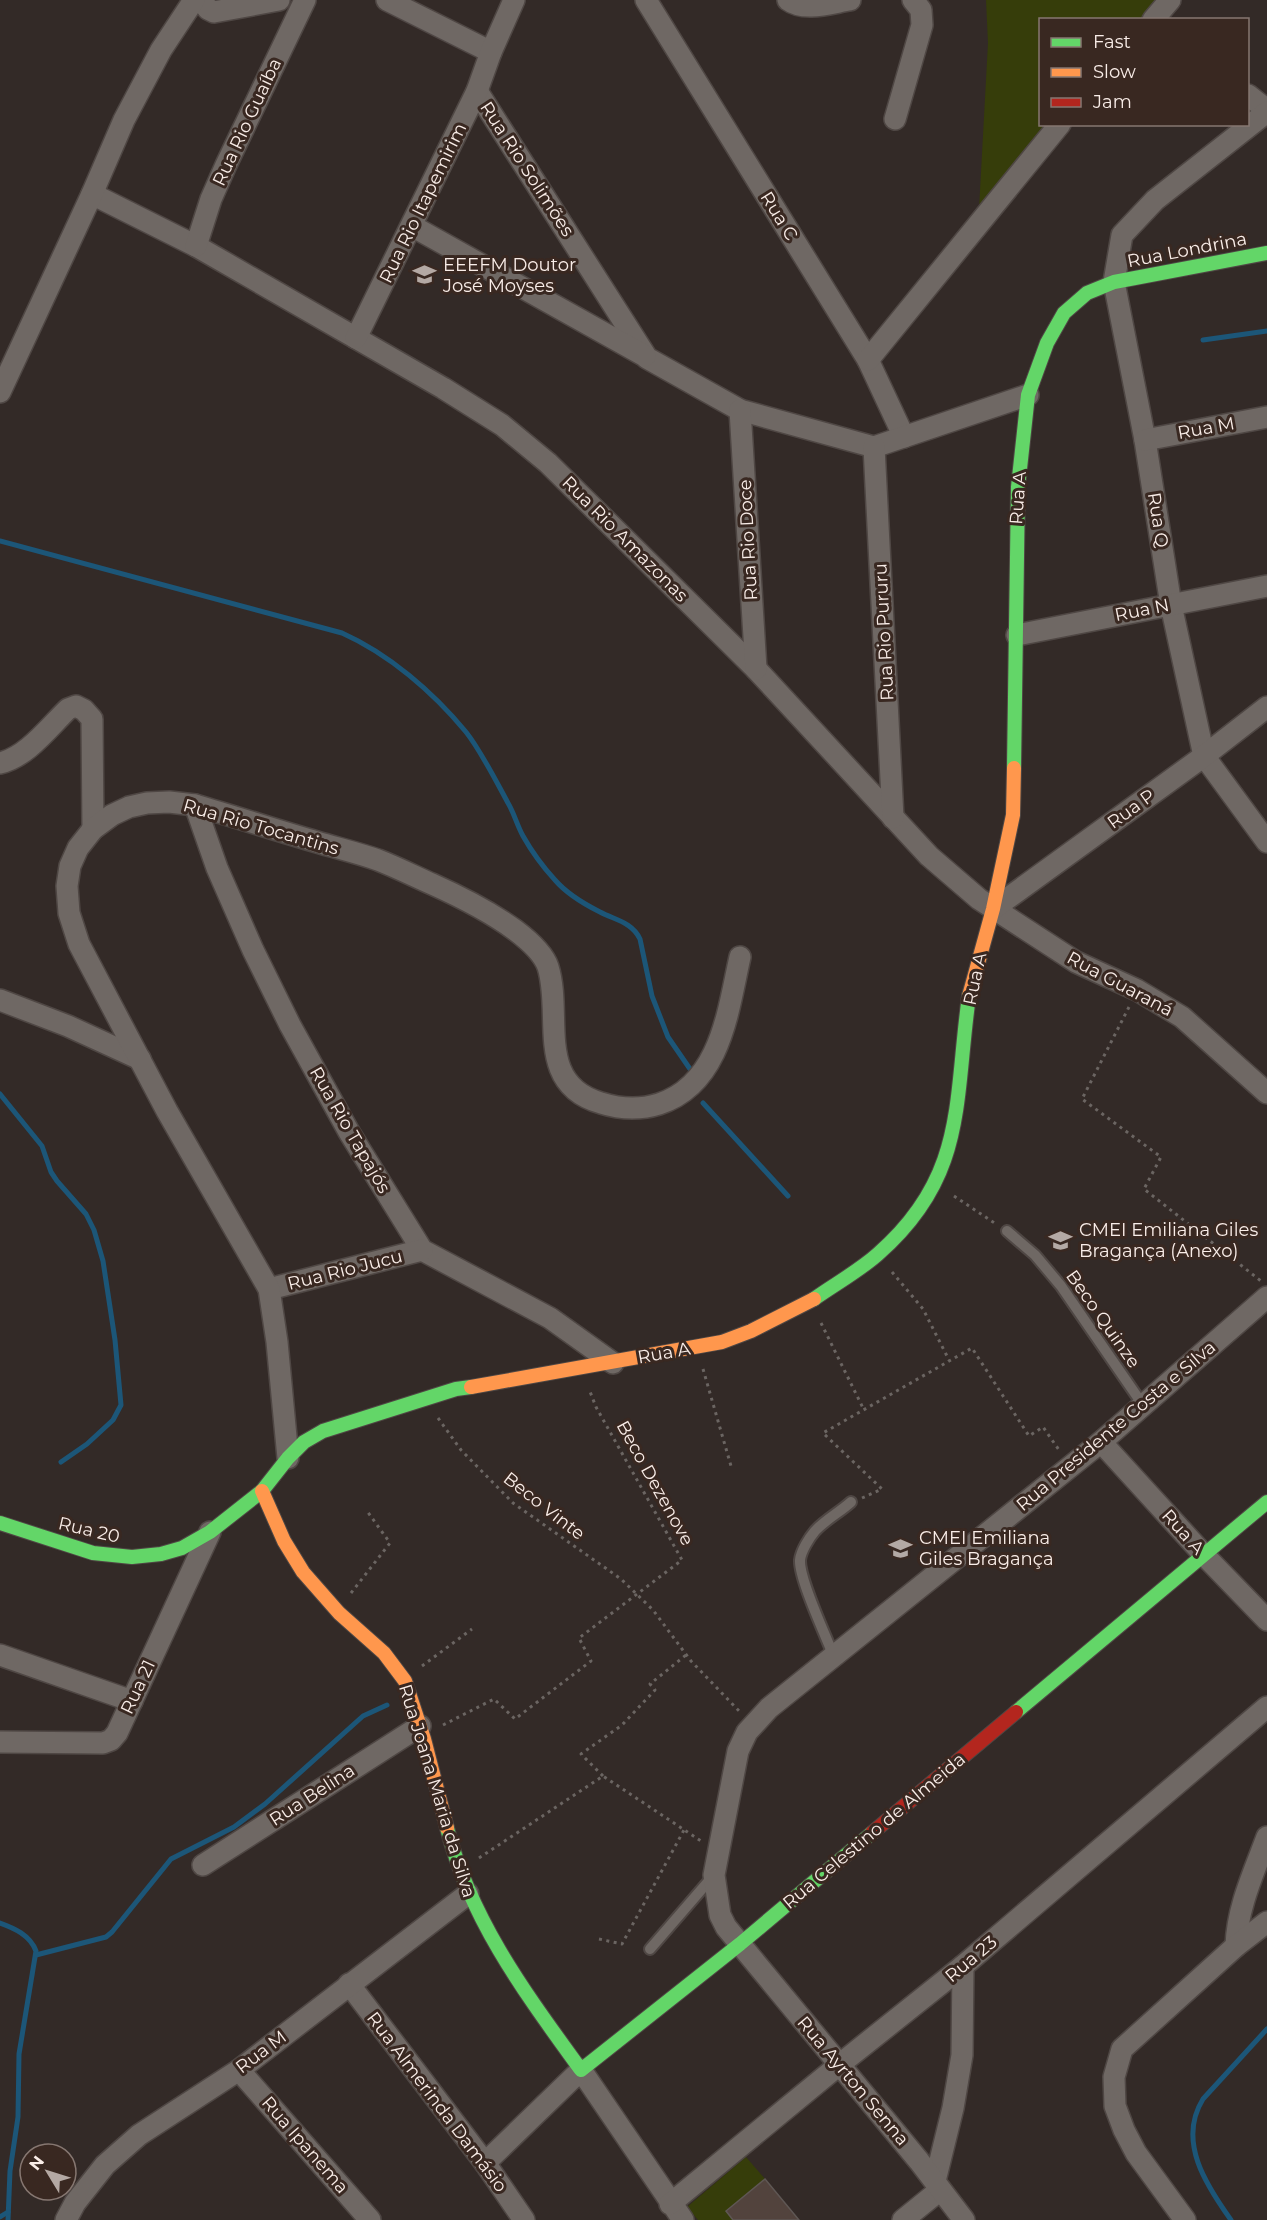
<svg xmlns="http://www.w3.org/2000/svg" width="1267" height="2220" viewBox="0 0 1267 2220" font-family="Montserrat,sans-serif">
<rect width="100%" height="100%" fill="#332a27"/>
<g fill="#363d0a">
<path d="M986,0H1158L1142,19L1040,20V124L1052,125L979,209L988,43Z"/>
<path d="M746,2157L765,2179L726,2211L733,2220H698L687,2207Z"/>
</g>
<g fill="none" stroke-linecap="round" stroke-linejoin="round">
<g stroke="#1c5678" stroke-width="5">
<path d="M1203,340L1267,331"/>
<path d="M0,541L342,633C389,654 433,692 466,732C481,751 496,781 508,803C514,813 517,825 523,836C532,852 543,867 555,880C567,894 584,904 600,912C615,920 632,922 640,939L652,996L668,1037L690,1069"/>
<path d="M0,1094L42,1146L51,1172L57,1181L86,1214L94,1230L103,1261L115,1340L121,1405L113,1420L87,1444L61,1462"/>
<path d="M703,1103L788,1196"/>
<path d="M0,1923C14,1928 30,1935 36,1951L19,2054L18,2117L10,2171L8,2220"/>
<path d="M36,1955L106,1937L112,1932L171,1859L234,1827L265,1804L363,1716L387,1705"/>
<path d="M0,2217L8,2212"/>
<path d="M1231,2220C1206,2185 1177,2141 1203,2099L1267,2029"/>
</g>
</g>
<path fill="#52433d" stroke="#5f5754" stroke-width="1.5" d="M765,2179L799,2220H733L726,2211Z"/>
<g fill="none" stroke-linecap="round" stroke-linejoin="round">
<defs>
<g id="lane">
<path d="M1007,1231L1035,1255L1061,1286L1143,1405"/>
<path d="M834,1657C826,1636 799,1579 800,1560C801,1551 809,1538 815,1531C825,1520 840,1512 851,1502"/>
<path d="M650,1949L714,1875"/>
</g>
<g id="street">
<path d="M201,0L208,9L214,12L279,0"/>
<path d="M387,0L491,52"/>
<path d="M646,0L868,360L904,437"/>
<path d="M788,0C804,12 831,3 850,0"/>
<path d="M1153,20L1170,0"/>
<path d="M477,91L647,358L740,410L874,447L1028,395"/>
<path d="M1248,95L1267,110"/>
<path d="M1267,112L1155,200L1122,235L1114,282L1145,440L1171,605L1204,756L1267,842"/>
<path d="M895,119L922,25L921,10L913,0"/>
<path d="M92,194L196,246L443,388L502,425L548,463L756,669L929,856L979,899L1056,949L1076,962L1137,990L1182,1017L1267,1093"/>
<path d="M412,226L645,356"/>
<path d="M196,246L211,199L226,165L305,0"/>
<path d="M356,338L477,91L491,52L514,0"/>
<path d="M868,360L1060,124"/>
<path d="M0,392L92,194L124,120L161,50L194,0"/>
<path d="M740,410L756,669"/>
<path d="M1145,440L1267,417"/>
<path d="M874,447L893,818"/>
<path d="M1017,635L1267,586"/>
<path d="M0,763C27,757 49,727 68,709L76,706L84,710L92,719L93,829"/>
<path d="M195,805L217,868L253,950L290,1025L349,1132L422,1250L550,1318L613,1363"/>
<path d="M993,909L1204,756L1267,707"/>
<path d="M0,1000L68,1026L140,1059"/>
<path d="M269,1289L422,1250"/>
<path d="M1101,1442L1204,1555L1267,1620"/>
<path d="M288,1458L277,1342L269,1289L167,1111L79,944L69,913L67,886L70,866L78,848L93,829L112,815L129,807L147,803L169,802L195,805C236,817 276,830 317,842C337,848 358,853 378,860C396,867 414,876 432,884C461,897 489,911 515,930C527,939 543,952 548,967C563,1015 534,1084 601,1103C620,1109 640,1110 659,1104C721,1084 728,1010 740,957"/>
<path d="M0,1655L132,1701"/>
<path d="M0,1742L103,1743L111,1740L117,1733L210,1532"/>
<path d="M203,1865L420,1726"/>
<path d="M1236,1946C1237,1908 1254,1872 1267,1837"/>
<path d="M349,1984L485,2163L524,2220"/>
<path d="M239,2070L370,2220"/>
<path d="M485,2163L581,2070L683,2220"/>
<path d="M935,2181L953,2108L962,2055L963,1966"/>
<path d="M670,2204L839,2065L963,1966L1267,1707"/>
<path d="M66,2220L75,2203L105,2165L139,2135L239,2070L468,1894"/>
<path d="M903,2220L940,2190"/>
<path d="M964,2220L919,2161L726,1927L720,1915L714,1875L738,1751L747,1732L769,1708L1101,1442L1267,1297"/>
<path d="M1185,2220L1136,2153L1124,2130L1115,2106L1114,2077L1122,2049L1236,1946L1267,1922"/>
</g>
<g id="fast">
<path d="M1014,768L1018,487L1028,395L1047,343L1064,313L1087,293L1114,282L1267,253"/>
<path d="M814,1299C835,1284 859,1271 878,1254C967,1176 954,1102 969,996"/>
<path d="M0,1523L93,1553L132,1557L161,1554L182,1548L210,1532L262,1491L288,1458L304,1442L323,1431L456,1389L471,1387"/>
<path d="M1016,1712L1267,1502"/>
<path d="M447,1828C471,1921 526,1994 581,2070L740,1944L872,1833"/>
</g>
<g id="slow">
<path d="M969,996L993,909L1013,815L1014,768"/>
<path d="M471,1387L722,1342L751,1331L814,1299"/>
<path d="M262,1491L284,1541L303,1572L339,1613L384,1653L405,1681L424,1739L447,1828"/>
</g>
<path id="jam" d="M872,1833L1016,1712"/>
</defs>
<use href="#lane" stroke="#4f4744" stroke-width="14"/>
<use href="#street" stroke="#4f4744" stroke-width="24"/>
<use href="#fast" stroke="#4f4744" stroke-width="16"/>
<use href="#slow" stroke="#4f4744" stroke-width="16"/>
<use href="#jam" stroke="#4f4744" stroke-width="16"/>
<g stroke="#6b6562" stroke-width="3" stroke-dasharray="3 4.5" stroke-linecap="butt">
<path d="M1129,1007L1082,1099L1161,1157L1144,1189L1261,1281"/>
<path d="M954,1196L996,1224"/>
<path d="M892,1272L923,1309L949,1360"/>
<path d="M821,1323L864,1410"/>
<path d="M703,1369L731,1466"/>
<path d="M438,1418L461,1450L513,1503L621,1579L653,1610L691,1661L741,1713"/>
<path d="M862,1498L882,1489L823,1433L972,1348L1029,1436L1043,1427L1059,1450"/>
<path d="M351,1593L390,1543L367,1511"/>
<path d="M422,1666L472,1629"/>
<path d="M443,1725L494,1699L515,1719L591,1661L579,1638L682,1560L596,1407L589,1389"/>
<path d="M603,1776L581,1754L622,1725L655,1690L650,1684L686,1655"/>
<path d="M479,1858L603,1776L701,1841"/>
<path d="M599,1939L622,1944L684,1830"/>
</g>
<use href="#lane" stroke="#6f6864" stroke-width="10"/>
<use href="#street" stroke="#6f6864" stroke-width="21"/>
<use href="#fast" stroke="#63d668" stroke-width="14"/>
<use href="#slow" stroke="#ff974d" stroke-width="14"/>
<use href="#jam" stroke="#b3261e" stroke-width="14"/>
</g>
<defs>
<symbol id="school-bare" viewBox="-9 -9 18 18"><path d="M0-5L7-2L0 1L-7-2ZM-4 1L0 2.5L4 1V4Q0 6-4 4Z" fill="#b4a9a4" stroke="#392821" stroke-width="2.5" paint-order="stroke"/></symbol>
</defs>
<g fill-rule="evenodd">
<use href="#school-bare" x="408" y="258" width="33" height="33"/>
<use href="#school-bare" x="1044" y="1224" width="33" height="33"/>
<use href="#school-bare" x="884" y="1532" width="33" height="33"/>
</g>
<g text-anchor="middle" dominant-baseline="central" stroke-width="6" stroke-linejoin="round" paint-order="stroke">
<g font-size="18" fill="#f9ede8" stroke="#392821">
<text transform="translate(247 122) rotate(-65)">Rua Rio Guaíba</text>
<text transform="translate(527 169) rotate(57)">Rua Rio Solimões</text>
<text transform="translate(423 203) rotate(-64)">Rua Rio Itapemirim</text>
<text transform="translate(779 216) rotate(58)">Rua C</text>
<text transform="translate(1187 250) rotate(-11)">Rua Londrina</text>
<text transform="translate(1206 428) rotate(-10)">Rua M</text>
<text transform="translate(1018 498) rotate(-86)">Rua A</text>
<text transform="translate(1158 520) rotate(81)">Rua Q</text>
<text transform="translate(625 539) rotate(45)">Rua Rio Amazonas</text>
<text transform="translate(748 540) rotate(-93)">Rua Rio Doce</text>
<text transform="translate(1142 610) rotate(-11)">Rua N</text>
<text transform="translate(884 632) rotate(-93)">Rua Rio Pururu</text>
<text transform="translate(1131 809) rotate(-36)">Rua P</text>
<text transform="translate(261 827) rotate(16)">Rua Rio Tocantins</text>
<text transform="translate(975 979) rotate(-78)">Rua A</text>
<text transform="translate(1120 984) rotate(28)">Rua Guaraná</text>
<text transform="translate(350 1130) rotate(60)">Rua Rio Tapajós</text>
<text transform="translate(345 1270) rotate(-14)">Rua Rio Jucu</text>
<text transform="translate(1103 1319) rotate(55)">Beco Quinze</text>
<text transform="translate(664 1353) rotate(-10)">Rua A</text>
<text transform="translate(1116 1426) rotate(-40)">Rua Presidente Costa e Silva</text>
<text transform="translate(655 1483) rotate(61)">Beco Dezenove</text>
<text transform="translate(544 1506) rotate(38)">Beco Vinte</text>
<text transform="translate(89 1530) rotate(13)">Rua 20</text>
<text transform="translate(1183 1532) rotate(48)">Rua A</text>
<text transform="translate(138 1687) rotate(-65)">Rua 21</text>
<text transform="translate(437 1791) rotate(73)">Rua Joana Maria da Silva</text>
<text transform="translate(312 1795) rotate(-33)">Rua Belina</text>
<text transform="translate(874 1831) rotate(-40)">Rua Celestino de Almeida</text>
<text transform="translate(971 1959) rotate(-40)">Rua 23</text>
<text transform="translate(261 2052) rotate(-37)">Rua M</text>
<text transform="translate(853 2081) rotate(50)">Rua Ayrton Senna</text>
<text transform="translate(437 2102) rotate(53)">Rua Almerinda Damásio</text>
<text transform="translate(305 2145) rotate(49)">Rua Ipanema</text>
</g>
<g font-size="18" fill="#f9ede8" stroke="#392821" text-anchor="start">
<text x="443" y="265">EEEFM Doutor<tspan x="443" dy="21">José Moyses</tspan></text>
<text x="1079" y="1230">CMEI Emiliana Giles<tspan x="1079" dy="21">Bragança (Anexo)</tspan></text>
<text x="919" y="1538">CMEI Emiliana<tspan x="919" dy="21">Giles Bragança</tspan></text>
</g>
</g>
<rect x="1039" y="18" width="210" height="108" fill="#392821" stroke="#867771" stroke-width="1.5"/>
<rect x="1051" y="38" width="30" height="9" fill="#63d668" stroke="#867771" stroke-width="1.5"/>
<text x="1093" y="48" font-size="18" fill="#f9ede8">Fast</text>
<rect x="1051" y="68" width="30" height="9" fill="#ff974d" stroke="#867771" stroke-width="1.5"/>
<text x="1093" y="78" font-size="18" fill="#f9ede8">Slow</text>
<rect x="1051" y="98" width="30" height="9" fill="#b3261e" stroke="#867771" stroke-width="1.5"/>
<text x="1093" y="108" font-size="18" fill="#f9ede8">Jam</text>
<g transform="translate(48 2172) rotate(308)"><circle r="28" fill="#392821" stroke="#867771" stroke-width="1.5"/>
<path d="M0-4.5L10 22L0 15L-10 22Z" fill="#b4a9a4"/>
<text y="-9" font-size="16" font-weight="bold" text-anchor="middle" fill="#f9ede8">N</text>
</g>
</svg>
